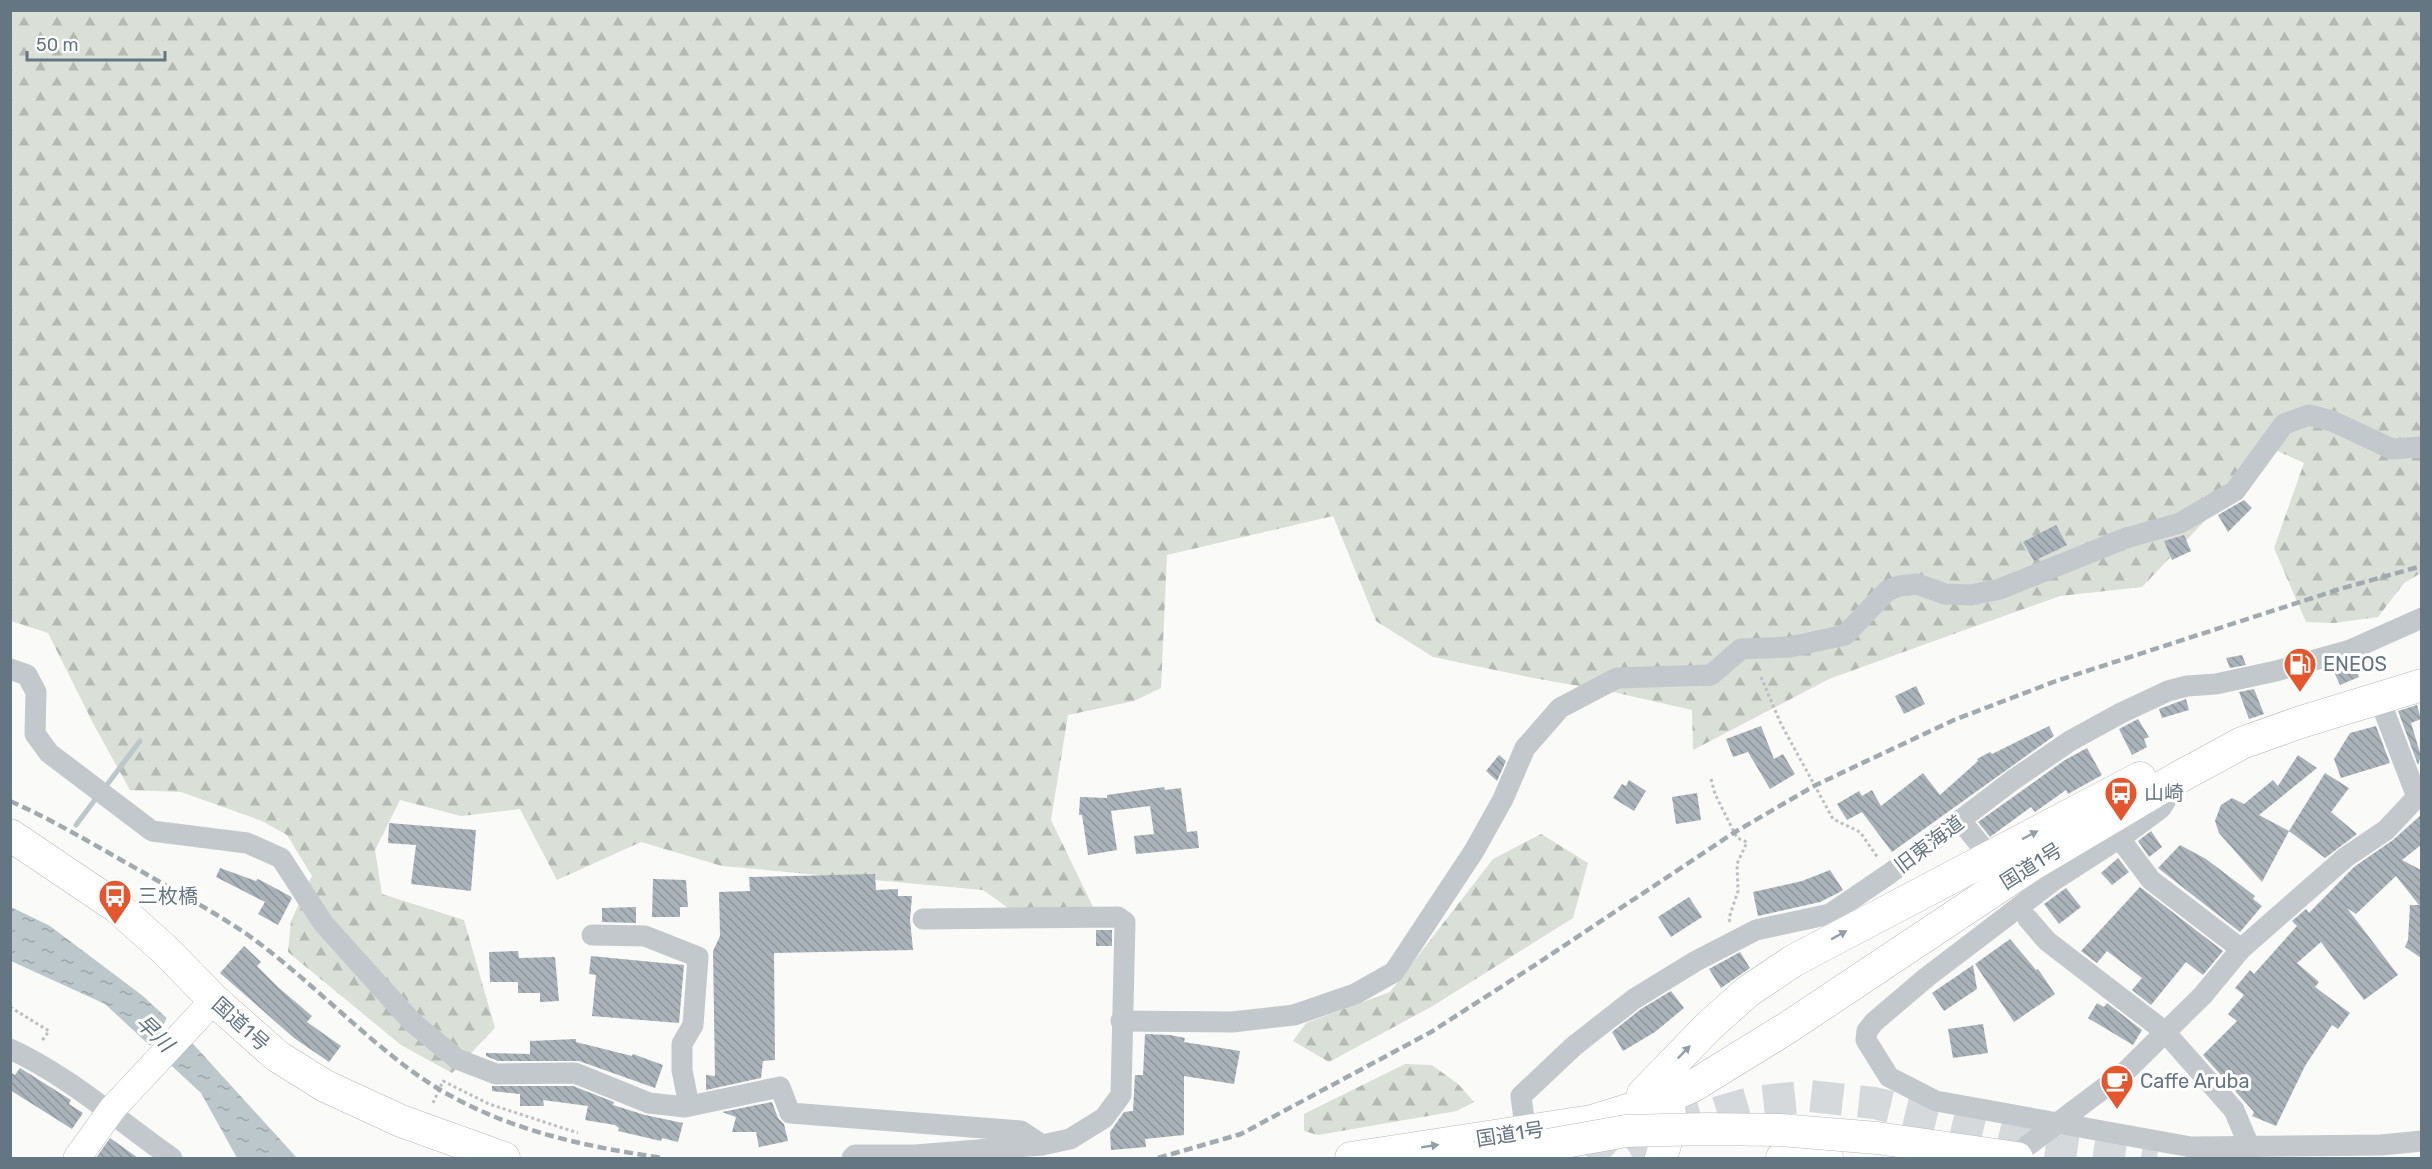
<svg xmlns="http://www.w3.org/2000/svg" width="2432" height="1169" viewBox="0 0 2432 1169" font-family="Rubik,'Noto Sans JP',sans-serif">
<defs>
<pattern id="forest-firs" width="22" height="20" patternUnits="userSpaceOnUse" patternTransform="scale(1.5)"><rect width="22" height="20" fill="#dadfd7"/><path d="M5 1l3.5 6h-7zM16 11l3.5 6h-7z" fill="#b4b9b4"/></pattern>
<pattern id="water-ripples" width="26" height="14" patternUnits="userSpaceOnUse" patternTransform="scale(1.5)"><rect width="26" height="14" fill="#bbc7cb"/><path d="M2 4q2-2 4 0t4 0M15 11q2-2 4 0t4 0" fill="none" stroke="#9ca6aa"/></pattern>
<pattern id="building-back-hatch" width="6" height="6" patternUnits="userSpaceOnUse" patternTransform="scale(1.5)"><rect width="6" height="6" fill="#aab3b9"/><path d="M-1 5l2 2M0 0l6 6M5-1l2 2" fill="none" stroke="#8e969c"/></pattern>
</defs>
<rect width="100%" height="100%" fill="#fafaf8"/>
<g fill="url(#forest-firs)">
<path d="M11,11H2421V573L2404,583L2378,617L2334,623L2306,622L2274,548L2304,463L2273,449L2142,587L2060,596L1934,641L1829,679L1693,750L1692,710L1613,692L1528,677L1433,657L1376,621L1333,516L1167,555L1161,688L1134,701L1068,715L1051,820L1094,909L1018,915L983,890L722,866L641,842L557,880L520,809L461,816L400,800L375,850L382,894L464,920L495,1028L452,1073L401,1045L288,952L291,921L312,876L287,835L262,821L181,792L130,790L95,727L48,633L11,621Z"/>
<path d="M1541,834L1588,863L1573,918L1431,1007L1329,1062L1293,1041L1306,1023L1390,992L1493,859Z"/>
<path d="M1405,1064L1432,1065L1458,1084L1474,1102L1457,1111L1318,1135L1304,1131V1114Z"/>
</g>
<path fill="url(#water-ripples)" d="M11,907L50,926L143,996L185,1035L297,1158H237L201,1093L105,1004L11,961Z"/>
<path fill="#fafaf8" d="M168,1015L195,1042L183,1050L167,1066L148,1048L158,1037Z"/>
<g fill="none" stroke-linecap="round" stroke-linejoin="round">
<g stroke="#bbc7cb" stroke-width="5">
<path d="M103,790L140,741"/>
<path d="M76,825L97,797"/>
</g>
</g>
<g fill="url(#building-back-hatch)">
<path d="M2244,500L2252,508L2228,532L2218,515Z"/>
<path d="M2056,525L2067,545L2034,561L2023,542Z"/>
<path d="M2184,535L2191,551L2172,560L2164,541Z"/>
<path d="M2242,655L2246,665L2230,668L2226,658Z"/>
<path d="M2352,663L2359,677L2340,685L2334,672L2339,670L2338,667Z"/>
<path d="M1916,686L1925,704L1904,714L1895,696Z"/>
<path d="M2254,689L2264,714L2249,719L2239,692Z"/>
<path d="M2186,699L2189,710L2162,718L2159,709Z"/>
<path d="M2417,705L2421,719L2411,723L2421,756L2418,765L2398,711Z"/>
<path d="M2138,719L2149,737L2144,739L2147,747L2132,755L2119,729Z"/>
<path d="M1761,726L1774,759L1783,754L1795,774L1770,789L1748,752L1733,757L1726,739Z"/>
<path d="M2049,726L2054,736L1892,852L1862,812L1847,820L1837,804L1859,791L1862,796L1872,790L1881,806L1923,773L1940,795L1978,761L1977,759L1990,752L1992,754Z"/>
<path d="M2376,726L2390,763L2341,778L2334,759L2350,733Z"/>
<path d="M2087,748L2102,775L2068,794L2066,790L2035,812L2031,807L1990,837L1978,822L2065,760Z"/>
<path d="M1499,755L1506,761L1497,781L1486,771Z"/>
<path d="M2298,755L2317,768L2259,815L2289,831L2325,773L2349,788L2331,812L2357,834L2325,858L2289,831L2262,882L2219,833L2215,821L2221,805L2232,798L2244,804L2273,780L2278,786Z"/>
<path d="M1629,780L1646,791L1634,811L1613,798L1622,784L1626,786Z"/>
<path d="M1164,787L1165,790L1181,788L1187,832L1197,831L1199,848L1136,854L1134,836L1154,834L1150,806L1111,811L1117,850L1088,855L1082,815H1079L1080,797L1107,798V795Z"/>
<path d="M1697,793L1701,820L1676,824L1672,797Z"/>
<path d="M2421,815V845L2402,860L2421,870V958L2405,947L2408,940L2410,905H2419L2396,876L2356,914L2347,908L2398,975L2364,1000L2321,942L2297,963L2319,982L2315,987L2350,1013L2338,1029L2332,1025L2305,1066L2276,1126L2252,1116L2254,1112L2203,1055L2237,1021L2228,1014L2244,995L2235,988L2250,970L2254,974L2297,926L2292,921L2306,909L2309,913L2354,867L2393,840Z"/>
<path d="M389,823L476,830L471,891L411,884L416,845L388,843Z"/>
<path d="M2151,831L2162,847L2149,857L2138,841Z"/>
<path d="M2180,845L2206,859L2255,896L2253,899L2262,906L2240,932L2158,868Z"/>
<path d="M2118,858L2129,872L2112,885L2101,873Z"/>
<path d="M220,868L256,881L258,879L290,896L292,898L278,925L258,914L265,902L216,877Z"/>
<path d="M1830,870L1843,890L1838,893L1820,902L1758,916L1753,892L1802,881Z"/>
<path d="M875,874L876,890L898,889V896H912L910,920L913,950L774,953L775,1060L763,1061L761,1078L706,1090V1075L715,1076L713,951L720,936L719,892L750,891L749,877Z"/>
<path d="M653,879L686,880L688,907H680V917H652Z"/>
<path d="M2140,887L2223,951L2203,975L2186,962L2151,1005L2132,990L2142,978L2107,951L2097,963L2081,951Z"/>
<path d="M2066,888L2081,907L2059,924L2044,904Z"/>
<path d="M1689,897L1702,917L1671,937L1658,917Z"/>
<path d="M636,907V923L602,922V908Z"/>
<rect x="1096" y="930" width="16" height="16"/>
<path d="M2010,939L2036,970L2038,969L2055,994L2014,1022L1975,964Z"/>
<path d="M244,946L261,962L257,966L279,988L312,1016L307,1022L341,1046L329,1062L294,1038L220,973Z"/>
<path d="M518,951L519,958L555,957L559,1001L540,1002V993H518V982H490L489,952Z"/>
<path d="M1740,952L1750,968L1721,988L1709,969Z"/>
<path d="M591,956L684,965L679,1023L592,1016L596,975L589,974Z"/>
<path d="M1973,965L1977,989L1944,1011L1932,993Z"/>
<path d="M1671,991L1684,1008L1655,1032L1623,1051L1612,1032L1641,1009Z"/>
<path d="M2097,1003L2104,1007L2107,1003L2142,1030L2133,1045L2088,1018Z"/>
<path d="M1983,1024L1988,1053L1953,1058L1948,1029Z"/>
<path d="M1145,1034L1170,1035L1185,1038L1184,1042L1240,1051L1234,1084L1184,1076V1135L1145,1139L1146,1147L1111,1150L1110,1132L1124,1112L1133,1111L1135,1075H1143Z"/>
<path d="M576,1039V1042L632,1056L633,1054L663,1065L655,1088L579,1061H498L486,1056V1053L530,1054V1041Z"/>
<path d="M20,1068L71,1100L69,1104L83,1113L72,1129L10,1090V1072L15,1075Z"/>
<path d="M492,1086H573L614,1102L613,1105L645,1115L683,1123L678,1142L662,1138L661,1141L618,1131L619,1128L615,1125L585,1120L588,1106L543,1100L544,1106H520V1094L492,1091Z"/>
<path d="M772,1102L778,1118L784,1124L788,1141L759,1147L756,1132H732L736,1117L722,1112Z"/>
<path d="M110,1138L138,1158H96Z"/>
</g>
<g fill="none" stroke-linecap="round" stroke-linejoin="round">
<g stroke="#d5d9db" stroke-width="32" stroke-dasharray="32 16" stroke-linecap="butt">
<path d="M1589,1158L1621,1120"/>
<path d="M1633,1158L1698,1118L1753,1102L1810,1096L1874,1103L2011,1136L2157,1158"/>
</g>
<defs>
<path id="major" d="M77,1158L113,1108L214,1000"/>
<g id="highway">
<path d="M10,835L117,907L164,949L214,1000L277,1056L325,1086L401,1121L504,1158"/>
<path d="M1643,1094L1709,1026L1747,992L1793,961L2140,778"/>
<path d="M1351,1158L1592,1121L1666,1098L1693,1086L1787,1028L2033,864L2181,776L2242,743L2301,722L2422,685"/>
<path d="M1661,1158L1671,1125L1669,1104"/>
<path d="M1782,1158H1827"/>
</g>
</defs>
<use href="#major" stroke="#b5babe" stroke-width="28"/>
<use href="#highway" stroke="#b4b9bd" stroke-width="33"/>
<g stroke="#bbbfc2" stroke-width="3" stroke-dasharray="3 3" stroke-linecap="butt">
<path d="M1761,677L1781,724L1833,819L1860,832L1878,858"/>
<path d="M1711,779L1715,794L1737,838L1747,842L1737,864L1738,891L1729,918L1730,923"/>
<path d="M10,1007L49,1031L41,1042"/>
<path d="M433,1103L443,1081L489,1104L578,1133"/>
</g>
<g stroke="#c3c8cc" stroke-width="21">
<path d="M10,669L27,675L36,692L35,734L49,753L152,831L247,843L281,858L323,923L412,1022L457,1059L496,1074L575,1073L649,1103L685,1107L780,1087L790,1113L1021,1131L1042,1145"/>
<path d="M2379,698L2417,797L2422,798"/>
<path d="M2177,782L2161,808L2126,834L2053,881L1927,977L1874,1022L1867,1031L1866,1040L1889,1077L1936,1101L2191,1147L2381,1145L2422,1141"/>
<path d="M1960,820L1983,848"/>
<path d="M2120,839L2151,880L2241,949"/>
<path d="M2028,919L2047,941L2164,1031L2234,1110L2250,1148L2249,1158"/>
<path d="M592,935L645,936L698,957L693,1025L682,1044V1070L689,1106"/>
<path d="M1121,1021L1232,1022L1294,1015L1355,994L1394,972L1474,851L1503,799L1525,748L1560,708L1617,678L1711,675L1741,649L1790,647L1845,635L1887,591L1899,586L1917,584L1945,594L1971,595L2000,589L2126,538L2180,523L2235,491L2284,424L2309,415L2332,421L2392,449L2422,447"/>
<path d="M10,1049C69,1076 119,1121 172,1158"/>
<path d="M1527,1143L1521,1096L1574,1046L1634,999L1696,961L1756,930L1830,914L1889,874L2013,780L2070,741L2121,713L2168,691L2187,686L2216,684L2276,671L2350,650L2422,618"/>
<path d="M2027,1146L2124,1073L2203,995L2241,949L2346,857L2386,830L2417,797"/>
<path d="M852,1158L855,1155H915L1042,1145L1070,1139L1104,1118L1121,1095L1125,922L1118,917L923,919"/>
</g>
<use href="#major" stroke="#fff" stroke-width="27"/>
<use href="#highway" stroke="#fff" stroke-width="32"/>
<g stroke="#a2aab0" stroke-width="4.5" stroke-dasharray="9 4.5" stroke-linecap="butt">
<path d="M10,801C55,821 96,846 139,870C175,891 213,911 248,935C305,976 353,1027 409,1069C484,1125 573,1145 663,1158"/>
<path d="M1158,1158L1241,1134L1431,1032L1532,967L1735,832L1814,786L1856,766L1954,720L2056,681L2340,589L2422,566"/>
</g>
<defs>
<path id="highway-bridge" d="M1476,1158L1626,1131L1706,1129L1780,1130L1877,1138L2017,1158"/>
</defs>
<use href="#highway-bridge" stroke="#b4b9bd" stroke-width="33" stroke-linecap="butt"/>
<use href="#highway-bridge" stroke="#fff" stroke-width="32"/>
</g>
<defs><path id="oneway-solid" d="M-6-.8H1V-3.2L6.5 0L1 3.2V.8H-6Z" transform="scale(1.5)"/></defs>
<g fill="#939fa8">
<use href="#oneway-solid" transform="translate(2030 835) rotate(-28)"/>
<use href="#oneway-solid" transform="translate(1839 935) rotate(-29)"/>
<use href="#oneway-solid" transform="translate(1684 1052) rotate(-46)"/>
<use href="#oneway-solid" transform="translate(1430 1146) rotate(-9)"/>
</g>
<defs>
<symbol id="fuel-pin" viewBox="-11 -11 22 30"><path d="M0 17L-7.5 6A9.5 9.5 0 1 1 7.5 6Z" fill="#e4572e" stroke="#fff"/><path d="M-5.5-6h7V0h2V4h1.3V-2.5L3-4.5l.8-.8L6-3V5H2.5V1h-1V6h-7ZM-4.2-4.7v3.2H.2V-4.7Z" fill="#fff"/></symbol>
<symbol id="bus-pin" viewBox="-11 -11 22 30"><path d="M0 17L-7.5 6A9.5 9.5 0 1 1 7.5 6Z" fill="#e4572e" stroke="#fff"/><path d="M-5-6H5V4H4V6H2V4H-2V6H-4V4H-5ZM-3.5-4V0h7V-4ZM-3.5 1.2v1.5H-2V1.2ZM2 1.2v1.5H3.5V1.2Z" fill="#fff"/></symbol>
<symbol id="cafe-pin" viewBox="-11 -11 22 30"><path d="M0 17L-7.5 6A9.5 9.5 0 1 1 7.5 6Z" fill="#e4572e" stroke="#fff"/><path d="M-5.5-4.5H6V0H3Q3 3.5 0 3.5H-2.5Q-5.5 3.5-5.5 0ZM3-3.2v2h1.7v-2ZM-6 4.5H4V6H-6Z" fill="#fff"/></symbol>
</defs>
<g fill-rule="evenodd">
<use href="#fuel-pin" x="2281" y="645" width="38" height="52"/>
<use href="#bus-pin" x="2102" y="774" width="38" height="52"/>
<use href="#bus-pin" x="96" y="877" width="38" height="52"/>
<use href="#cafe-pin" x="2098" y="1062" width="38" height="52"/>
</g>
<g text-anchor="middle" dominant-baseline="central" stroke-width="6" stroke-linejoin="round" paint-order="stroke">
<g font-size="20" fill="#657683" stroke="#fff" text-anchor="start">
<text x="2323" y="664">ENEOS</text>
<text x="2144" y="793">山崎</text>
<text x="138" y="896">三枚橋</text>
<text x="2140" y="1081">Caffe Aruba</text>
</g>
<g font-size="20" fill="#657683" stroke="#fff">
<text transform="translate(1929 844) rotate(-37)">旧東海道</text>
<text transform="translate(2031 866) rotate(-32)">国道1号</text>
<text transform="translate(241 1024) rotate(42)">国道1号</text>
<text transform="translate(1510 1134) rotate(-9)">国道1号</text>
</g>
<g font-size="21" font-style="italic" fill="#60757c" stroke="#fff">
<text transform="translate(155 1033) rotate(44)">早川</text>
</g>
</g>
<rect width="2432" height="1169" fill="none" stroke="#657683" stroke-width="24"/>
<path d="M27 51v9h138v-9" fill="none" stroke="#657683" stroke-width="3"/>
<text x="36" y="51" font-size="18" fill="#657683" stroke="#ffffff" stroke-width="4.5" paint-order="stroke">50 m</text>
</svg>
